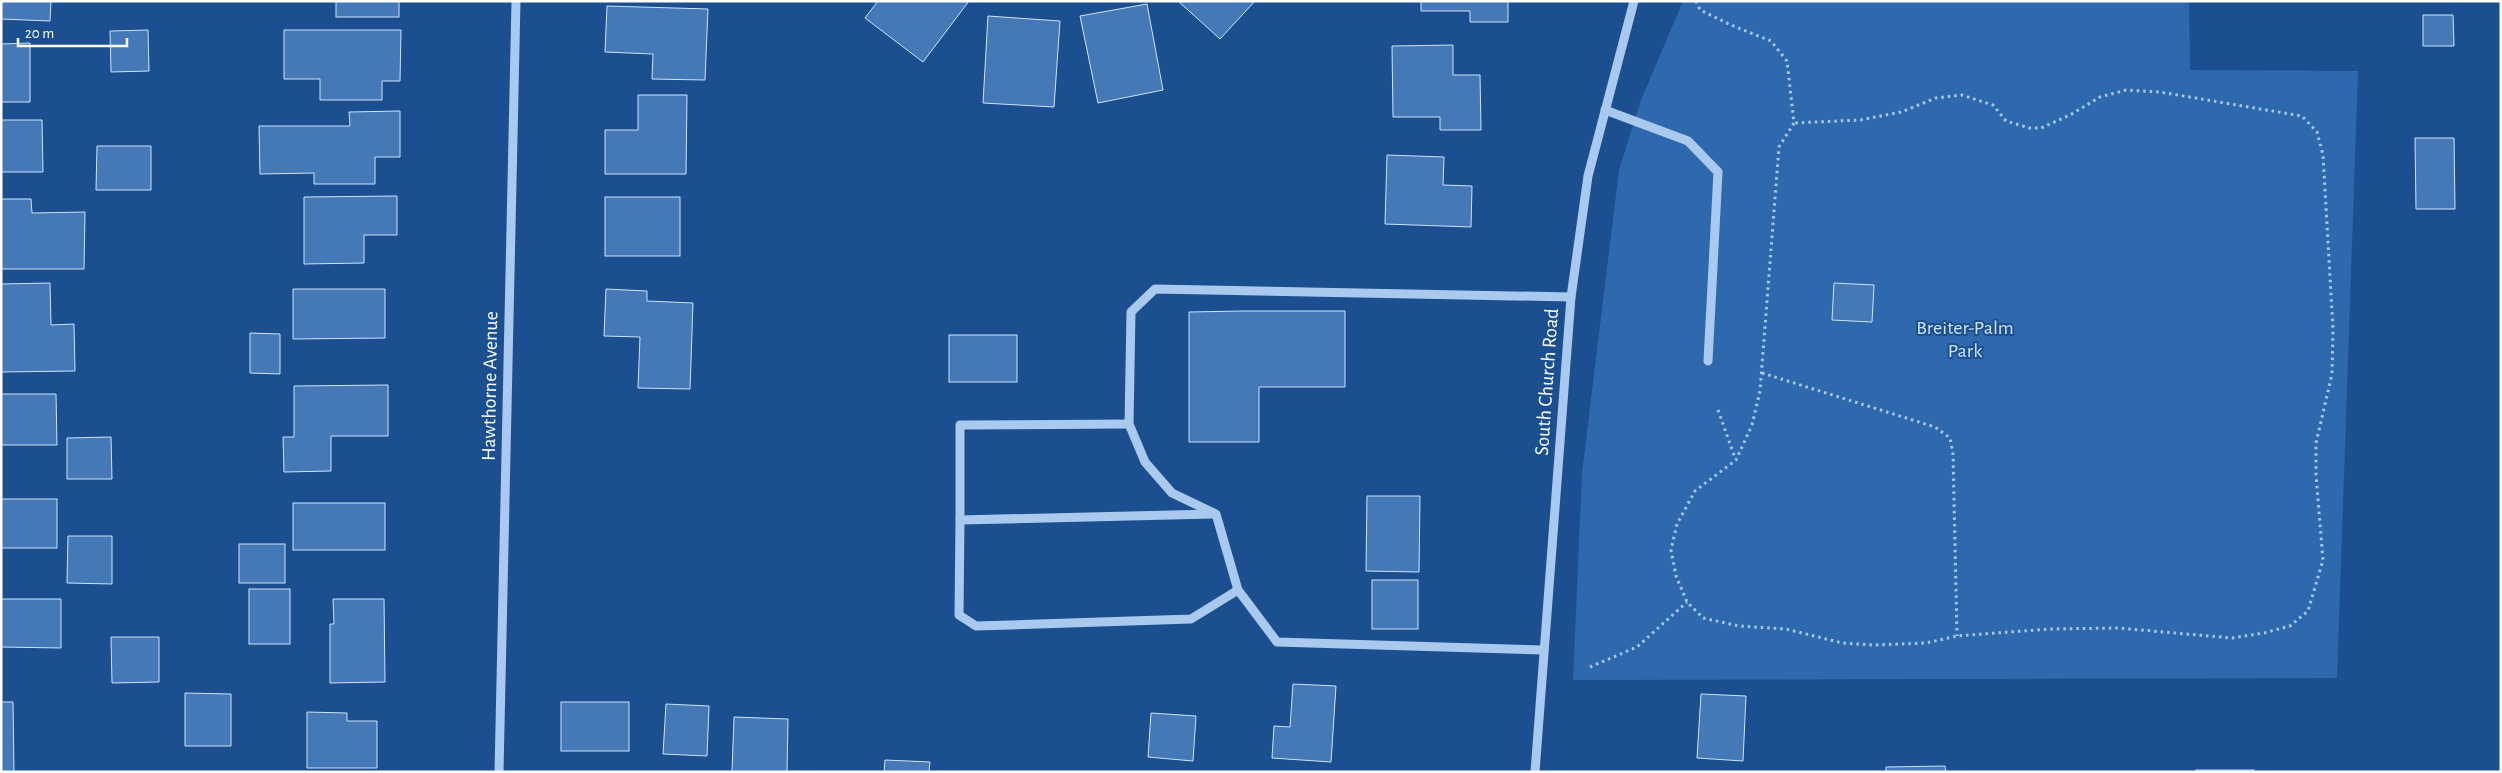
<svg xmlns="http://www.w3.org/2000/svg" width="2502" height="773" viewBox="0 0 2502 773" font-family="'Alegreya Sans',sans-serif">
<rect width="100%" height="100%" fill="#1b4f8f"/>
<path fill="#2e69ad" d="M1683,1H2189L2190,70L2358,71L2337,678L1573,680L1582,473L1619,170L1641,100Z"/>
<g fill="#4478b7" stroke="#cfe3fa">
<path d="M1,1H51L50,21L1,19Z"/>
<rect x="336" y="1" width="63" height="16"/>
<path d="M878,1H969L923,62L865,18Z"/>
<path d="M1178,1H1255L1220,39Z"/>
<path d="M1421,1H1508V22H1470V11H1421Z"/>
<path d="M1147,4L1163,90L1098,103L1080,16Z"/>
<path d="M607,6L708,9L705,80L652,79L653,54L605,52Z"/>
<path d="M2423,15H2453L2454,46H2423Z"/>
<path d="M988,16L1060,21L1054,107L983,103Z"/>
<path d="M148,30L149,71L111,72L110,31Z"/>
<path d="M284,30H401L400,81H382V100H320V79H284Z"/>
<path d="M30,43V102H1V44Z"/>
<path d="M1453,45V75H1480L1481,130H1440V117H1393L1392,46Z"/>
<path d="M638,95H687L686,174H605V130H638Z"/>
<path d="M400,111V157H375V184H314V173L260,174L259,126H350L349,112Z"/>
<path d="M1,120H42L43,172H1Z"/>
<path d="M2415,138H2454L2455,209H2416Z"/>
<path d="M97,146H151V190H96Z"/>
<path d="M1387,155L1444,157L1443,185L1472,186L1471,227L1385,224Z"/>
<path d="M397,196V235H364V263L304,264V197Z"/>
<rect x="605" y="197" width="75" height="59"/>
<path d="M1,199H31L32,213L85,212L84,269H1Z"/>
<path d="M50,283L51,325L74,324L75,371L1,372V284Z"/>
<path d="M1834,283L1874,285L1872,322L1832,320Z"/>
<path d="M293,289H385V338L293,339Z"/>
<path d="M606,289L647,291V301L693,303L690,389L638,388L640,337L604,336Z"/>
<path d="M1242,311H1345V387H1259V442H1189V312Z"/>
<path d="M250,333L280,334V374L250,373Z"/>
<rect x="949" y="335" width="68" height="47"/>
<path d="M388,385V436H331V471L284,472L283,437H294V386Z"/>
<path d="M1,394H56L57,445H1Z"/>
<path d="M111,437L112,479H67V438Z"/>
<path d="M1367,496H1420L1419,572L1366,571Z"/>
<rect x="1" y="499" width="56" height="49"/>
<rect x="293" y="503" width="92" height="47"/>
<path d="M68,536H112V584L67,583Z"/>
<rect x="239" y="544" width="46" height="39"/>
<rect x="1372" y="580" width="46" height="49"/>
<rect x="249" y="589" width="41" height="55"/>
<path d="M1,599H61V648L1,647Z"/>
<path d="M333,599H384L385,682L330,683V624H334Z"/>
<path d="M111,637H159V682L112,683Z"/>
<path d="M1293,684L1336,686L1331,762L1272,758L1274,726L1290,727Z"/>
<path d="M185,693L231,694V746H185Z"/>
<path d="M1701,694L1746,696L1743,761L1697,758Z"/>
<path d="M1,702H13L14,772H1Z"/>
<rect x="561" y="702" width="68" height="49"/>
<path d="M666,704L709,706L707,756L663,754Z"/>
<path d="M307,712L347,713V721H377V768H307Z"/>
<path d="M1151,713L1196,716L1193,761L1148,757Z"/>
<path d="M734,717L788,719L787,772H732Z"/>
<path d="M885,760L930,762L929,772H884Z"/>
<path d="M1945,766L1946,772H1886V767Z"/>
<rect x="2196" y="770" width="58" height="2"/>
</g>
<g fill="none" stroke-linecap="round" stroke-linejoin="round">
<g stroke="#a9c9ee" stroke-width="3" stroke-dasharray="2.5 4" stroke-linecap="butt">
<path d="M1696,1L1700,10L1731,25L1771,41L1787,61L1794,123L1779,147L1760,391L1752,425L1736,460L1695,491L1677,524L1671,550L1676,576L1687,602L1703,618L1739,626L1786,629L1842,643L1873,645L1926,643L1957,636L2049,629L2118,628L2232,638L2264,633L2290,626L2308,611L2323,560L2316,475V443L2332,374L2333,329L2323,155L2317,132L2302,116L2160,92L2126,90L2100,97L2070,115L2041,128H2029L2006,121L1993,105L1962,95L1936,98L1901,112L1860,120L1794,123"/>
<path d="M1762,373L1935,427L1950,438L1953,454L1957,636"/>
<path d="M1718,410L1735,458"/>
<path d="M1590,667L1637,647L1687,602"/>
</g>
<g stroke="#a9c9ee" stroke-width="9">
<path d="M1605,110L1688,141L1718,172L1708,361"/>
<path d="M1213,514L960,520L959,615L976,626L1191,619L1238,590"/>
<path d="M960,520V425L1129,424"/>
<path d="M1544,650L1277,642L1238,590L1216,514L1172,493L1145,462L1129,424L1131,312L1155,289L1571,297"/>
<path d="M499,772L516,1"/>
<path d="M1535,772L1571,297L1588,176L1634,1"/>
</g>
</g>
<g text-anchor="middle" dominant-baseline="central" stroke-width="4" stroke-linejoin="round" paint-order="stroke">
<g font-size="20" fill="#cfe3fa" stroke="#1b4f8f">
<text x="1965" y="328">Breiter-Palm<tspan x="1965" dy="23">Park</tspan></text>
</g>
<g font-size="20" fill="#fff" stroke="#1b4f8f">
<text transform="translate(1547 382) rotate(-86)">South Church Road</text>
<text transform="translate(490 386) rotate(-89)">Hawthorne Avenue</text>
</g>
</g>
<rect width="2502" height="773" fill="none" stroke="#ffffff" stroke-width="5"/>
<path d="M18 38v8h109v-8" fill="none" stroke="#ffffff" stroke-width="2.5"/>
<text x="25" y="38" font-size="15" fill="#ffffff" stroke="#1b4f8f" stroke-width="4" paint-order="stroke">20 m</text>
</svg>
